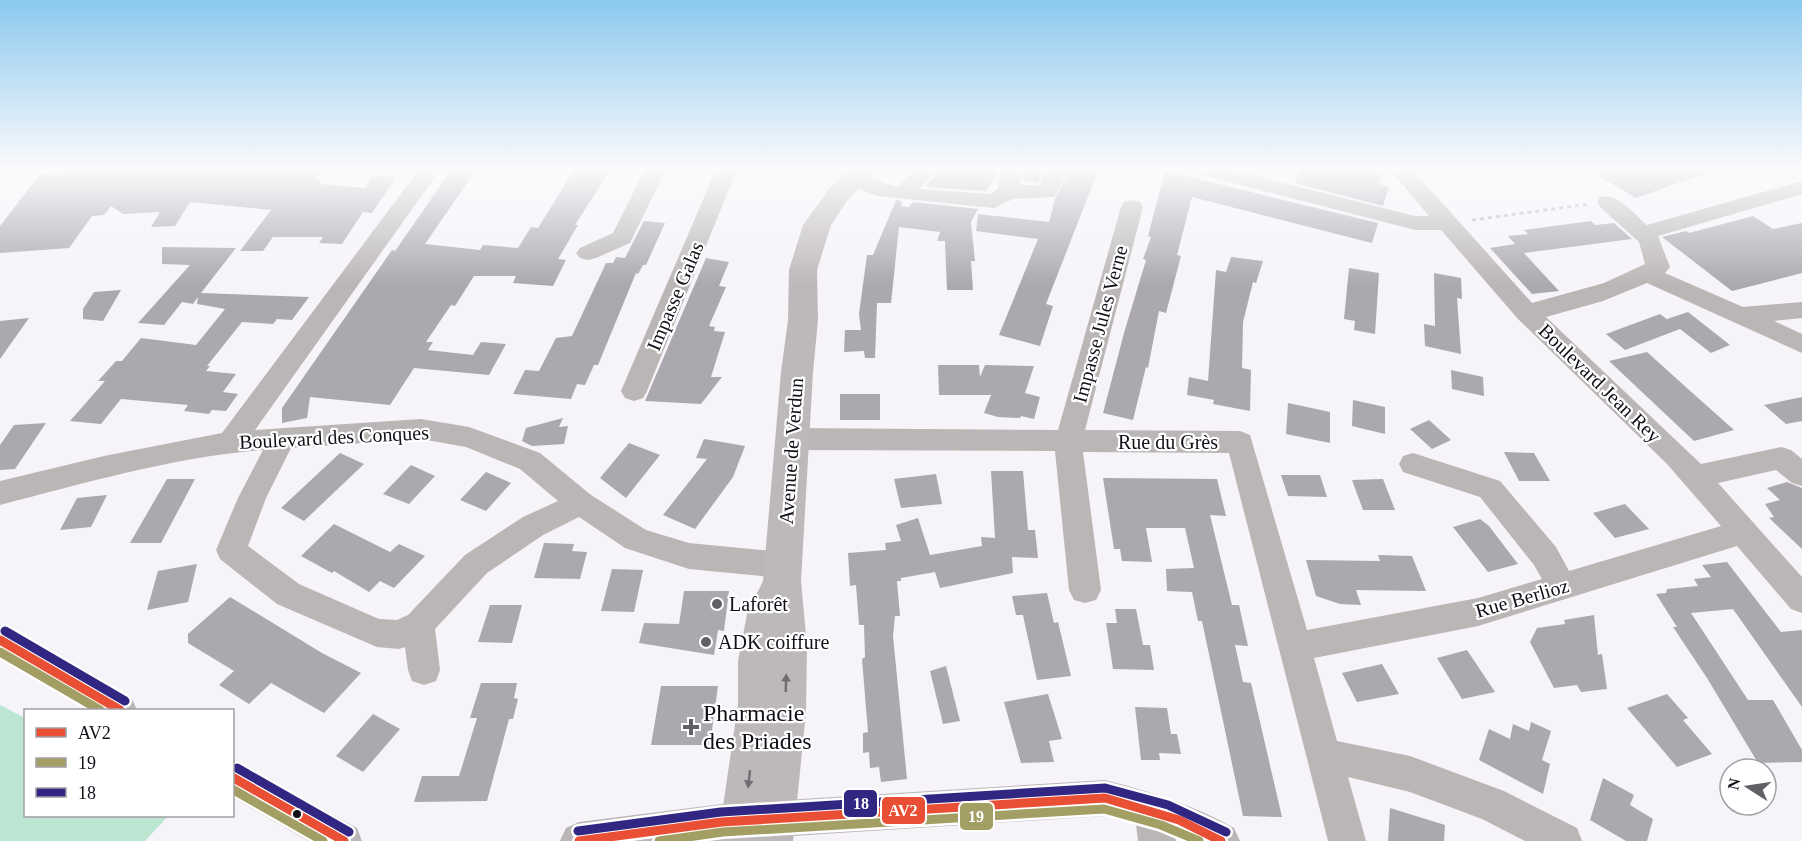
<svg xmlns="http://www.w3.org/2000/svg" width="1802" height="841" viewBox="0 0 1802 841" font-family="Georgia,serif">
<rect width="100%" height="100%" fill="#f6f3f9"/>
<path fill="#bae6d2" d="M0,705L25,718L26,816H168L145,841H0Z"/>
<g fill="#aca8b0">
<path d="M128,167H327L315,180L322,181L319,184L365,188L373,176L396,177L372,213L363,212L342,244L319,243L323,237H273L263,251H240L271,210L190,202L175,226L151,227L160,212L123,214L111,206L104,215L92,216L69,248L0,253V226L40,174Z"/>
<path d="M576,167H612L575,225H578L558,259L566,260L553,286L513,283L516,276H474L455,306L451,305L426,342H433L428,350L473,355L481,342L506,344L489,375L414,368L390,405L310,397L307,418L282,423V408L392,250L395,251L452,169L476,170L425,244L480,250L483,245L518,248L531,227L538,228Z"/>
<path d="M941,167H994L997,173L986,191L925,187Z"/>
<path d="M1020,167H1045L1038,183L1023,180L1024,173Z"/>
<path d="M1071,167L1098,171L1046,304L1053,306L1040,346L999,335L1038,239L976,231L978,214L1049,222L1055,199Z"/>
<path d="M1300,167H1352L1381,174L1379,184L1389,187L1383,206L1295,183Z"/>
<path d="M1584,167H1714V170L1636,198Z"/>
<path d="M1165,171L1378,223L1372,243L1192,197L1177,255L1181,256L1166,313L1159,311L1148,368L1146,367L1133,420L1103,413L1124,333L1146,260L1143,259L1151,237L1148,236Z"/>
<path d="M896,200L902,201L901,206L909,207L913,202L978,209L971,222L975,261H971L973,290H947L945,241H937L940,232L899,227L891,303H877L875,358H865L864,351L844,352L845,330H861L859,314L867,255H873Z"/>
<path d="M1753,216L1773,229L1802,223V273L1732,291L1662,237L1686,231L1689,233Z"/>
<path d="M644,221L665,223L646,265H643L638,274L636,273L598,365H594L585,385L577,384L571,399L513,394L525,370L539,371L556,338L572,336L606,263H613L616,257L625,258Z"/>
<path d="M1591,221L1595,225L1614,223L1632,239L1524,253L1559,291L1532,294L1490,248L1515,244L1508,236L1528,234L1524,230Z"/>
<path d="M162,247L236,248L201,293L309,297L292,320L277,319L273,324L242,322L207,366H210L206,371L236,374L223,392L238,394L226,411L212,410L209,414L184,411L188,405L121,399L101,424L70,421L105,381H98L116,361H122L141,338L196,345L225,309L197,304L198,297L193,304L182,302L164,325L138,323L190,265L162,264Z"/>
<path d="M1231,257L1263,261L1256,283L1253,282L1243,322L1242,368L1251,370L1250,411L1213,404L1214,400L1187,395L1189,377L1208,381L1216,270L1226,272Z"/>
<path d="M706,258L729,262L719,286L726,287L709,326L715,327L714,331L725,332L711,377H722L701,404L645,401Z"/>
<path d="M1349,268L1379,273L1375,334L1354,330L1355,321L1344,319Z"/>
<path d="M1434,273L1461,278L1462,299L1457,298L1461,354L1425,346L1424,324L1435,326Z"/>
<path d="M121,290L103,321L83,319V309L94,292Z"/>
<path d="M1688,312L1730,345L1711,353L1680,329L1625,350L1606,334L1660,314L1672,323L1667,319Z"/>
<path d="M29,318L0,359V321Z"/>
<path d="M1647,352L1688,389L1734,430L1694,441L1609,361Z"/>
<path d="M938,365H979L980,377L985,365L1034,366L1025,393L1040,397L1034,419L1021,416L1020,418L998,417L984,413L991,395H939Z"/>
<path d="M1451,370L1483,377L1484,396L1452,389Z"/>
<rect x="840" y="394" width="40" height="26"/>
<path d="M1802,397V421L1786,424L1764,405Z"/>
<path d="M1353,400L1385,407V434L1352,426Z"/>
<path d="M1288,403L1330,412V443L1286,434Z"/>
<path d="M563,418L559,427L568,426L564,444L532,446L522,441L526,428Z"/>
<path d="M1429,420L1451,440L1432,449L1410,429Z"/>
<path d="M46,423L15,469L0,470V445L14,425Z"/>
<path d="M704,439L745,446L733,477L695,529L663,515L707,459L696,458Z"/>
<path d="M629,443L660,455L626,498L600,478Z"/>
<path d="M1504,452L1534,453L1550,481H1519Z"/>
<path d="M340,453L364,464L304,521L281,508Z"/>
<path d="M411,465L435,476L409,504L383,494Z"/>
<path d="M991,471H1023L1028,530H1035L1038,558L1012,557L1013,573L940,588L935,572L901,578V581H897L900,616H895L893,636L907,779L881,782L879,767L870,768L869,752L863,753V733L868,732L862,659L865,657L864,625H859L856,585L850,586L848,553L886,550L885,543L901,541L896,525L918,518L930,555L982,546L981,537L995,538Z"/>
<path d="M486,472L511,483L486,511L460,500Z"/>
<path d="M936,474L942,504L901,508L894,479Z"/>
<path d="M1281,475H1320L1327,497L1288,496Z"/>
<path d="M1103,478L1217,479L1226,516L1210,515L1232,605H1239L1248,646L1235,645L1243,682L1251,683L1282,817L1243,816L1202,621H1198L1192,592L1167,591L1166,569L1194,568L1185,528H1146L1152,562L1122,561L1120,549H1114Z"/>
<path d="M167,479H195L161,543H130Z"/>
<path d="M1383,479L1395,510H1363L1352,480Z"/>
<path d="M1787,482L1802,488V549L1769,518L1774,517L1765,504L1780,500L1767,488Z"/>
<path d="M107,495L91,527L60,530L77,498Z"/>
<path d="M1625,504L1649,529L1615,538L1593,513Z"/>
<path d="M1480,519L1489,526L1518,564L1488,572L1453,527Z"/>
<path d="M334,524L390,552L399,544L425,556L394,588L380,581L369,592L334,571L332,573L301,556Z"/>
<path d="M544,543L574,544L572,551L587,552L580,579L534,578Z"/>
<path d="M1378,555L1412,556L1426,591L1356,590L1361,605L1340,604L1316,596L1306,560L1380,561Z"/>
<path d="M1727,562L1781,632L1802,630V707L1733,609L1691,613L1748,700H1773L1802,750V762L1758,763L1707,678L1673,627H1677L1656,594L1666,593L1667,589L1698,586L1694,579L1711,577L1702,565Z"/>
<path d="M197,564L188,602L147,610L158,571Z"/>
<path d="M612,569L643,570L634,612L601,611Z"/>
<path d="M684,591H729L724,631L718,630L714,655L639,643L644,623L679,624Z"/>
<path d="M1047,593L1054,623L1058,622L1071,676L1037,680L1023,615H1016L1012,596Z"/>
<path d="M230,597L322,653L361,673L324,713L271,683L249,704L219,685L234,671L188,643V634Z"/>
<path d="M490,605H522L512,643L478,642Z"/>
<path d="M1115,609H1136L1143,645H1150L1154,670L1113,669L1106,623H1117Z"/>
<path d="M1594,615L1598,655L1602,654L1607,689L1581,692L1577,685L1554,688L1530,642L1537,628L1565,624L1564,620Z"/>
<path d="M1467,650L1495,692L1462,699L1437,658Z"/>
<path d="M1382,664L1399,694L1357,702L1342,673Z"/>
<path d="M946,666L960,721L943,724L930,671Z"/>
<path d="M481,683H517L514,698L518,699L513,719H509L487,801L414,802L422,776H459L477,718H470Z"/>
<path d="M661,686H718L710,745H651Z"/>
<path d="M1048,694L1062,739L1049,741L1054,762L1021,763L1004,702Z"/>
<path d="M1667,694L1688,718L1683,720L1712,754L1677,767L1627,708Z"/>
<path d="M1135,707L1167,708L1171,734H1177L1181,754L1159,753L1160,760H1141Z"/>
<path d="M373,714L400,729L363,772L336,756Z"/>
<path d="M1531,722L1551,731L1542,760L1550,764L1543,794L1479,760L1489,729L1510,739L1513,724L1529,731Z"/>
<path d="M1603,778L1634,795L1630,805L1653,819L1647,841H1626L1590,820Z"/>
<path d="M1390,808L1445,825L1444,841H1388Z"/>
</g>
<g fill="none" stroke-linecap="round" stroke-linejoin="round">
<path stroke="#b8b4b7" stroke-width="3" stroke-dasharray="4 4" stroke-linecap="butt" d="M1472,220L1590,204"/>
<g fill="#bab6b6" fill-rule="evenodd">
<path d="M421,167H442L255,430L421,419L469,427L540,453L591,495L646,530L689,543L783,552L794,556L798,565L794,574L783,578L689,569L625,548L579,517L543,535L487,573L435,629L440,670L436,681L424,685L412,681L408,670L405,647L399,649L377,647L277,604L220,559L216,550L238,498L263,450C174,457 86,483 0,505V481L104,456L222,433ZM421,439L466,447L520,469L558,501L523,517L465,555L408,615L397,620L379,619L299,584L248,546L266,498L291,448Z"/>
<path d="M646,167H667L630,243L596,258L588,260L580,258L576,253L580,248L613,233Z"/>
<path d="M717,167H738L647,391L643,398L634,401L625,398L621,391Z"/>
<path d="M917,167H939L920,189L990,194L998,189L1000,174L996,167H1017L1022,173L1020,185H1039L1048,167H1069L1055,197L1013,199L994,208L878,196L845,184L842,179L845,174C861,171 881,184 898,187Z"/>
<path d="M1184,167H1221L1415,216H1429L1388,167H1410L1532,303L1604,283L1645,264L1639,242L1600,207L1597,202L1600,197C1619,193 1633,213 1647,225L1802,181V194L1658,236L1670,267L1665,273L1743,307L1802,302V318L1774,321L1802,334V353L1647,283L1603,301L1546,317L1701,464L1781,447L1791,450L1802,459V486L1792,483L1776,470L1718,483L1802,577V613L1791,609L1737,546L1478,626L1314,658L1337,741L1410,756L1504,791L1577,828L1582,841H1525L1482,819L1410,792L1348,777L1366,841H1328L1229,453L1083,452L1101,590L1096,600L1085,603L1074,600L1069,590L1055,451L791,450L781,446L777,439L781,432L791,428L1058,430L1121,207L1124,202L1132,200L1140,202L1143,207L1085,430L1240,431L1250,435L1307,630L1478,598L1542,579L1534,565L1480,497L1403,472L1399,464L1403,456L1413,453L1500,481L1556,547L1569,571L1721,526L1667,464L1518,319L1441,230H1415L1187,171Z"/>
<path d="M1784,167H1802V177L1787,171Z"/>
<path d="M0,625L11,630L132,699L137,710H90L0,657Z"/>
<path d="M232,760L357,828L362,841H308L232,797Z"/>
<path d="M1105,780C1151,792 1192,804 1234,828L1240,841H1184L1175,837L1176,841H1138L1136,824L1105,816L717,841H560L566,828L579,822L722,804Z"/>
</g>
<path fill="#bdb8b9" fill-rule="evenodd" d="M851,167H879L847,201L831,225L817,270L818,320L813,372L801,581L807,646L806,712L793,841H718L738,704V661L747,614L763,581L781,372L788,320L789,270L803,225L829,189Z"/>
<defs>
<g id="bus-1">
<path d="M0,640L120,710"/>
<path d="M232,777L344,841"/>
<path d="M579,841L722,822L1105,798L1179,820L1221,841"/>
</g>
<g id="bus-2">
<path d="M0,652L100,710"/>
<path d="M232,789L323,841"/>
<path d="M659,841L723,832L1104,809L1161,825L1199,841"/>
</g>
<g id="bus-3">
<path d="M5,631L125,701"/>
<path d="M237,768L349,832"/>
<path d="M578,831L721,812L1105,788L1168,805L1226,832"/>
</g>
</defs>
<use href="#bus-1" stroke="#fff" stroke-width="14"/>
<use href="#bus-2" stroke="#fff" stroke-width="14"/>
<use href="#bus-3" stroke="#fff" stroke-width="14"/>
<use href="#bus-1" stroke="#e94f35" stroke-width="9"/>
<use href="#bus-2" stroke="#a39f64" stroke-width="9"/>
<use href="#bus-3" stroke="#312783" stroke-width="9"/>
</g>
<defs><path id="oneway-solid" d="M-6-.8H1V-3.2L6.5 0L1 3.2V.8H-6Z" transform="scale(1.5)"/></defs>
<g fill="#706c71">
<use href="#oneway-solid" transform="translate(786 683) rotate(-88)"/>
<use href="#oneway-solid" transform="translate(749 779) rotate(97)"/>
</g>
<linearGradient id="sky" x2="0" y2="1"><stop stop-color="#8bc9ee"/><stop offset="0.59" stop-color="#fbfafc"/><stop offset="1" stop-color="#fbfafc" stop-opacity="0"/></linearGradient>
<rect width="1802" height="285" fill="url(#sky)"/>
<g fill="#625f67" stroke="#fff" stroke-width="2">
<circle cx="717" cy="604" r="6"/>
<circle cx="706" cy="642" r="6"/>
<path d="M688 718h6v6h6v6h-6v6h-6v-6h-6v-6h6z"/>
</g>
<circle fill="#130f19" stroke="#fff" stroke-width="2" cx="297" cy="814" r="5"/>
<g text-anchor="middle" dominant-baseline="central" stroke-width="4.5" stroke-linejoin="round" paint-order="stroke">
<g font-size="20" fill="#130f19" stroke="#fff">
<text transform="translate(675 296) rotate(-67)">Impasse Galas</text>
<text transform="translate(1100 324) rotate(-75)">Impasse Jules Verne</text>
<text transform="translate(1600 383) rotate(44)">Boulevard Jean Rey</text>
<text transform="translate(334 437) rotate(-3)">Boulevard des Conques</text>
<text x="1168" y="442">Rue du Grès</text>
<text transform="translate(791 451) rotate(-86)">Avenue de Verdun</text>
<text transform="translate(1522 598) rotate(-16)">Rue Berlioz</text>
</g>
<g font-size="20" fill="#130f19" stroke="#fff" text-anchor="start">
<text x="729" y="604">Laforêt</text>
<text x="718" y="642">ADK coiffure</text>
</g>
<g font-size="24" fill="#130f19" stroke="#fff" text-anchor="start">
<text x="703" y="713">Pharmacie<tspan x="703" dy="28">des Priades</tspan></text>
</g>
</g>
<g stroke="#fff" stroke-width="2">
<rect x="843" y="789" width="35" height="29" rx="6" fill="#312783"/>
<rect x="881" y="796" width="45" height="29" rx="6" fill="#e94f35"/>
<rect x="959" y="802" width="35" height="29" rx="6" fill="#a39f64"/>
</g>
<g font-size="16" text-anchor="middle" font-weight="bold" fill="#fff">
<text x="861" y="809">18</text>
<text x="903" y="816">AV2</text>
<text x="976" y="822">19</text>
</g>
<rect x="24" y="709" width="210" height="108" fill="#ffffff" stroke="#a19fa3" stroke-width="1.5"/>
<rect x="36" y="728" width="30" height="9" fill="#e94f35" stroke="#a19fa3" stroke-width="1.5"/>
<text x="78" y="739" font-size="18" fill="#130f19">AV2</text>
<rect x="36" y="758" width="30" height="9" fill="#a39f64" stroke="#a19fa3" stroke-width="1.5"/>
<text x="78" y="769" font-size="18" fill="#130f19">19</text>
<rect x="36" y="788" width="30" height="9" fill="#312783" stroke="#a19fa3" stroke-width="1.5"/>
<text x="78" y="799" font-size="18" fill="#130f19">18</text>
<g transform="translate(1748 787) rotate(282)"><circle r="28" fill="#ffffff" stroke="#a19fa3" stroke-width="1.5"/>
<path d="M0-4.5L10 22L0 15L-10 22Z" fill="#625f67"/>
<text y="-9" font-size="16" font-weight="bold" text-anchor="middle" fill="#130f19">N</text>
</g>
</svg>
